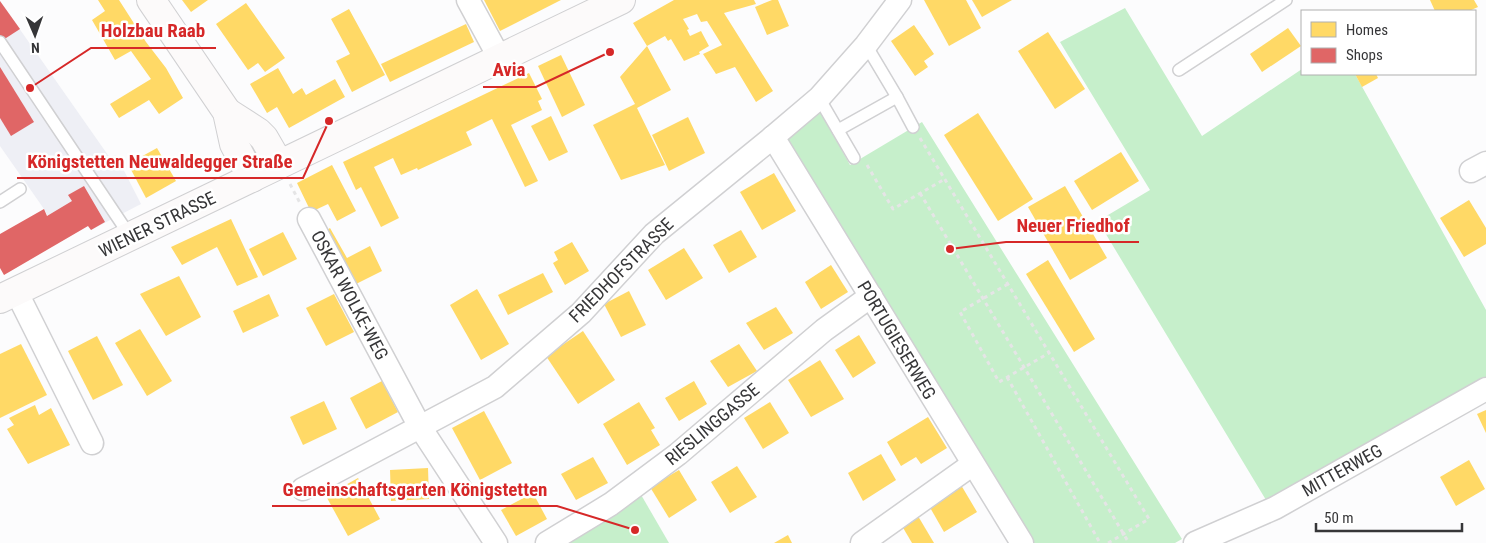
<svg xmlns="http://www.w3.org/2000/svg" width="1486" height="543" viewBox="0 0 1486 543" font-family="'Roboto Condensed',sans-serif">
<rect width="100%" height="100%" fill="#fcfcfd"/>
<path fill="#eeeff5" d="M0,1L110,158L116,155L141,204L91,230L88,226L62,241L44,209L0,146Z"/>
<g fill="#c6efcb">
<path d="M1125,8L1202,136L1302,69V74H1355L1486,310V386L1269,505L1098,221L1150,190L1060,42Z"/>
<path d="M820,110L850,165L922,122L1182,539L1175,543H1029L784,135Z"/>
<path d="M640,493L669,543H561Z"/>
</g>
<g fill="#ffd966">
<path d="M98,0H119L146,42L166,68L183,98L159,114L149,100L119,118L110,104L151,79L131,51L115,60L92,20L105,11Z"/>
<path d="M182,0H208L191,12Z"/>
<path d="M484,0H561L500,31Z"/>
<path d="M674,0H754L756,4L724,13L773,91L756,102L735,67L716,74L703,54L722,45L707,21L701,22L697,14L683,19L689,29L687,30L690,36L701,31L709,46L699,52L700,54L684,61L671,39L668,41L665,36L647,46L633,23Z"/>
<path d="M772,0H778L789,26L767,35L755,7Z"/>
<path d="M924,0H966L981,28L949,46Z"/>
<path d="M972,0H1012L982,17Z"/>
<path d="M1430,0H1474L1478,7L1469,11H1435Z"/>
<path d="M246,3L285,58L265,72L258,63L248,70L216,24Z"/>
<path d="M349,9L385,75L352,92L336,61L350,54L331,19Z"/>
<path d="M466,24L474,42L390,82L381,64Z"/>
<path d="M914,25L934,54L924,61L928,67L915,76L891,41Z"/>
<path d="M1288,28L1301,46L1262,72L1250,54Z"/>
<path d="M1048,32L1085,89L1055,109L1018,51Z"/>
<path d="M647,46L671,90L637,108L665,165L621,180L593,125L635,104L620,77Z"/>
<path d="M561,55L585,105L562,117L538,66Z"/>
<path d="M278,68L293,94L302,88L306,95L335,79L345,97L289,128L277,107L267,113L250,84Z"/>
<path d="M529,73L542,99L538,101L542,110L511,125L538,181L525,187L492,119L466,132L472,145L418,170L417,168L401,175L393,158L374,167L399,218L381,227L361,187L356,190L343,162Z"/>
<path d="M1355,74H1376L1378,78L1362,87Z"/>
<path d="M978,113L1033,199L998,221L944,135Z"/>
<path d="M551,116L568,152L549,161L531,126Z"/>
<path d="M688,117L705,153L669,171L652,135Z"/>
<path d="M157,148L176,181L146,198L128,164Z"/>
<path d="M1121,152L1139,181L1092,210L1074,181Z"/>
<path d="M332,165L356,211L337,221L328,204L311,212L297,183Z"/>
<path d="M774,173L796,211L762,230L740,192Z"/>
<path d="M1065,186L1107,258L1070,280L1028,207Z"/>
<path d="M1469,200L1486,228V244L1464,257L1440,218Z"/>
<path d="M231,219L258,277L237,286L217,247L182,265L171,247Z"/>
<path d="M330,228L347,258L370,246L382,271L350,287L320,235Z"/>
<path d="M741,230L757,257L729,273L713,245Z"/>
<path d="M283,232L297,259L263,276L249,249Z"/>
<path d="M572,242L589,271L565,285L553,263L558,260L554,252Z"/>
<path d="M684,248L703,278L666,300L648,270Z"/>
<path d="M1048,260L1095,339L1074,352L1026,274Z"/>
<path d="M831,265L848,292L821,309L805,282Z"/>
<path d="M543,273L553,292L508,315L498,295Z"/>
<path d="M179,276L201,317L166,336L140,294Z"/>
<path d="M477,289L509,344L481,360L450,305Z"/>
<path d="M629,291L646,325L621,337L604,304Z"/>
<path d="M269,294L279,316L243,333L233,311Z"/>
<path d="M334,294L354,332L326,346L306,308Z"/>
<path d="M776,307L793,333L764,350L746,323Z"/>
<path d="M140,329L172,381L147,396L115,343Z"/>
<path d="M583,331L615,380L578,404L546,356Z"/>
<path d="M859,335L876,363L853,378L835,350Z"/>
<path d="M97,336L123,385L93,400L68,351Z"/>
<path d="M21,344L47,395L0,418V354Z"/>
<path d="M739,344L757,371L728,387L710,361Z"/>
<path d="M820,360L844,399L811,417L788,380Z"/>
<path d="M382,381L398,412L366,429L350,398Z"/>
<path d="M694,381L707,404L679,421L665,398Z"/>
<path d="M324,401L337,429L303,445L290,417Z"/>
<path d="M639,402L655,428L651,430L660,445L627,465L603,424Z"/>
<path d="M770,402L789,433L763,449L744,418Z"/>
<path d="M35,405L39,415L51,408L70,445L28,464L7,429L14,425L9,418Z"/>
<path d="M1486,410V433L1477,414Z"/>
<path d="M484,411L512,463L480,480L452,428Z"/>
<path d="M928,417L947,448L921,464L916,457L901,466L887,442Z"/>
<path d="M881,454L896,480L863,501L848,473Z"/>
<path d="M593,457L608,483L576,500L561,474Z"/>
<path d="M1469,460L1485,489L1456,506L1440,477Z"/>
<path d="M737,466L757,497L730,513L711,482Z"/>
<path d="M428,468L429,499L391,501L390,470Z"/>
<path d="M679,470L697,500L669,518L650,487Z"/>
<path d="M358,478L380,519L348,536L326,496Z"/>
<path d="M961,485L977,512L944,532L928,504Z"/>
<path d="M533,493L547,519L516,536L501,510Z"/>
<path d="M918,516L934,543H912L902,526Z"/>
<path d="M788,535L792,543H774Z"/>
</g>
<g fill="#e06666">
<path d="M0,1L20,29L3,40L0,35Z"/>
<path d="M0,67L34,122L11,136L0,118Z"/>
<path d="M84,186L105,222L91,230L88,226L4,275L0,268V234L44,209L47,216L72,201L68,195Z"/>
</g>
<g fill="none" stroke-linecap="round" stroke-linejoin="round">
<defs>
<g id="lane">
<path d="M0,42L130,236"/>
<path d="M866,45L897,97L913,127"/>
<path d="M1179,70L1286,0"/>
<path d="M819,98L854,158"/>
<path d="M838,130L897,97"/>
<path d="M0,202L20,189"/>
</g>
<g id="street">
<path d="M468,0L500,59"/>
<path d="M773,137L1022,543"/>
<path d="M1471,171L1486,163"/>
<path d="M309,219L420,427L496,543"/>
<path d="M16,291L92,443"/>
<path d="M303,489L495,387L581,313L654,234L773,137L819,98L866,45L900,0"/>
<path d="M547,543L611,504L678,454L824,330L871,296"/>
<path d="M862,543L973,464"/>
<path d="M1195,543L1275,508L1486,389"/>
</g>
<g id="secondary">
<path d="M151,0L227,112L234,144L252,178"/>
<path d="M227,112L258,132L264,138L279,164"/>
<path d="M0,299L621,0"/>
</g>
</defs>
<use href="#lane" stroke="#d0d0d2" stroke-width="14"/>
<use href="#street" stroke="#d0d0d2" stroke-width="25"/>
<use href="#secondary" stroke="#d0d0d2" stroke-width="30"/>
<g stroke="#e5e5e6" stroke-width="3" stroke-dasharray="4 4" stroke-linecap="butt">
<path d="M920,138L1149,519L1108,543"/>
<path d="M867,165L893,209L945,179"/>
<path d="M290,184L300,203"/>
<path d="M920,193L1129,543"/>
<path d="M1008,284L960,312L999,382L1049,353"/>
<path d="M1007,377L1100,543"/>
</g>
<use href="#lane" stroke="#fff" stroke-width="11"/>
<use href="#street" stroke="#fff" stroke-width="22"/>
<use href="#secondary" stroke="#fcfafa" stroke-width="28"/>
</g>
<g text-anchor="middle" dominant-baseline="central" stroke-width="5" stroke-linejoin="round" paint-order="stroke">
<g font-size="18" fill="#363638" stroke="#fff">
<text transform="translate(157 224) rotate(-26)">WIENER STRASSE</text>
<text transform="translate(621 270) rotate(-45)">FRIEDHOFSTRASSE</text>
<text transform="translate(350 295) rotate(62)">OSKAR WOLKE-WEG</text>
<text transform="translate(897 340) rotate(59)">PORTUGIESERWEG</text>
<text transform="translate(712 424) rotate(-40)">RIESLINGGASSE</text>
<text transform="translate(1342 470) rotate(-29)">MITTERWEG</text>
</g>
</g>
<path fill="none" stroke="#d62828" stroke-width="2" d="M30 88L91 48H216M610 52L536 87H483M329 121L303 178H17M950 249L1006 242H1139M635 530L557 506H272"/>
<g fill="#d62828" stroke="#fff" stroke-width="2">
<circle cx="30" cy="88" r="5"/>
<circle cx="610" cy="52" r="5"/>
<circle cx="329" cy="121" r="5"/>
<circle cx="950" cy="249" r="5"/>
<circle cx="635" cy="530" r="5"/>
</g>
<g font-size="19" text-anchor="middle" font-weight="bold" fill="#d62828" stroke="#fff" stroke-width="5" stroke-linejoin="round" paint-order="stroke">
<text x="153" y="37">Holzbau Raab</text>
<text x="509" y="76">Avia</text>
<text x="160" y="168">Königstetten Neuwaldegger Straße</text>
<text x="1073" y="232">Neuer Friedhof</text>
<text x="415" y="496">Gemeinschaftsgarten Königstetten</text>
</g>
<rect x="1301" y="10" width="175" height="65" fill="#ffffff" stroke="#afafaf"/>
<rect x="1311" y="22" width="25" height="15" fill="#ffd966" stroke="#afafaf"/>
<text x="1346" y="35" font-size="15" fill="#363638">Homes</text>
<rect x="1311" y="48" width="25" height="15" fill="#e06666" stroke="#afafaf"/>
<text x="1346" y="60" font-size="15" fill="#363638">Shops</text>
<g transform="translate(35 35) rotate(178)" stroke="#ffffff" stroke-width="4" paint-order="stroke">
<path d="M0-4L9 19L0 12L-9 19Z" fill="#363638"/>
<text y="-8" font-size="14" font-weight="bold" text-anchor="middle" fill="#363638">N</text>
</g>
<path d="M1316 523v8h146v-8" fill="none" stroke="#363638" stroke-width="2.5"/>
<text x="1324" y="523" font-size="15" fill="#363638" stroke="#ffffff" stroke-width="4" paint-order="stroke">50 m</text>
</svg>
